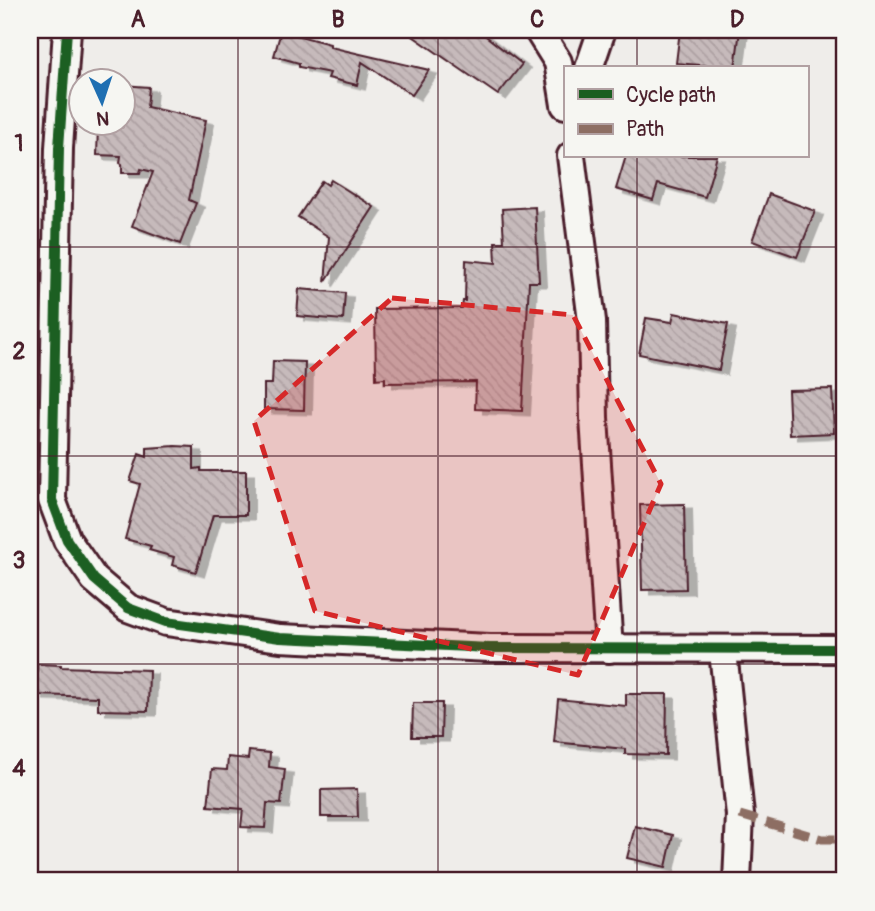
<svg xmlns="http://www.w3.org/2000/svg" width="875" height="911" viewBox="0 0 875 911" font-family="Pangolin,sans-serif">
<defs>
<pattern id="building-back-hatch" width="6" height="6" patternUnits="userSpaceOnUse" patternTransform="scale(1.75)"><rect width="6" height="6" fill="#c6babb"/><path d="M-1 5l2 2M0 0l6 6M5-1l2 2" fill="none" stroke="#ac9fa1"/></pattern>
<filter id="shadow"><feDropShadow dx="8" dy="4.5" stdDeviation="0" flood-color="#0004"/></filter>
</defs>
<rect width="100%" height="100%" fill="#efedea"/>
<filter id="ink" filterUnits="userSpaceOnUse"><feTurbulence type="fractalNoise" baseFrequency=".0143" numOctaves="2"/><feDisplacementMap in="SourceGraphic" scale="14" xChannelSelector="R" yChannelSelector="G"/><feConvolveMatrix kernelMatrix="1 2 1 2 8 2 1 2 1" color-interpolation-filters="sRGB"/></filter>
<g filter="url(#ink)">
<g fill="url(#building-back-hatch)" stroke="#4a1f2b" stroke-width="2" filter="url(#shadow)">
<path d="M404,30H478L522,64L498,95Z"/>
<path d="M680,30H740L735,68L676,63Z"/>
<path d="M281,31L330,44V47L429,70L412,95L362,62L357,85L328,78L330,73L299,67V63L274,56Z"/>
<path d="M122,85L149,87L147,107L206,120L189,200L196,203L180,244L132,226L153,172L141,169L140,173H122V164L120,163L121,156L97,155L98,126L122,127Z"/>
<path d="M626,156H717L705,197L658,184L653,200L616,189Z"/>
<path d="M331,180L374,207L325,282L329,237L298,217L322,181L328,185Z"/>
<path d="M769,194L815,211L797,257L752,241Z"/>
<path d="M535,207L539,282H529L522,411L475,409L476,382L385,383V378L376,379L375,309L462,308L463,301H465L466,260L496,263L495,242H504L502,209Z"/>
<path d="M299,289L345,293L343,320L297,316Z"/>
<path d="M674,313L728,324L719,370L639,354L646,318L672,322Z"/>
<path d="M273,361L305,362L304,410L264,409V384H272Z"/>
<path d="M832,389L834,433L790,435L788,390Z"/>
<path d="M175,446L194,447V469L201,468V471H246V515H213L196,572L172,565L174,557L149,550L151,546L125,539L140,484L130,481L139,454L147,457V448Z"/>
<path d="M684,504L686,589L642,590L640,505Z"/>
<path d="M37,664L61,665V667L149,670L148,711L98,710V697L36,695Z"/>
<path d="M626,694H667L666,755L625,754V749L554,742L558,699L626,706Z"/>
<path d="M413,703H442L441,737H412Z"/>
<path d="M249,751L270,753L269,767L285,769L281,804L267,803L265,828L241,827L243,809L208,806L212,769L227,770L228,757L248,759Z"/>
<path d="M357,789L358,817H321V790Z"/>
<path d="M635,826L673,835L666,867L627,858Z"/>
</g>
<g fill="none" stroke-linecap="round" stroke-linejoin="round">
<defs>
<g id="minor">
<path d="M67,30L59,148L52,500L67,540L94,579L128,608L166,622L280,638L490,648L845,649"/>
<path d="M538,30L558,62L565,105"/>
<path d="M589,68L602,30"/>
<path d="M571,156L592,321L594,418L609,649"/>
<path d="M723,651L740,815L737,881"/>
</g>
</defs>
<use href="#minor" stroke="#4a1f2b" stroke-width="32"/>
<use href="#minor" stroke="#f6f6f2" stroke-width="26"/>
<path stroke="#8d6e63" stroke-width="9" stroke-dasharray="18 9" stroke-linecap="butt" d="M740,815L822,839H845"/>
<defs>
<path id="cycleway" d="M67,30L59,148L52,500L67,540L94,579L128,608L166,622L280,638L490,648L845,649"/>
</defs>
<use href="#cycleway" stroke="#f6f6f2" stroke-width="15"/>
<use href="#cycleway" stroke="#1b5e20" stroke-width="10"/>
</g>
</g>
<path fill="#d62828" fill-opacity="0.2" stroke="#d62828" stroke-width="5" stroke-dasharray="14 9" stroke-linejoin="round" d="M392,298L573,315L661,484L578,675L315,611L254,421Z"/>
<path fill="none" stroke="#4a1f2b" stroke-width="2" stroke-opacity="0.55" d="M238,30V881M438,30V881M637,30V68M637,156V881M30,247H845M30,456H845M30,664H845"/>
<rect width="875" height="911" fill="none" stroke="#f6f6f2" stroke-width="77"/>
<rect x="564" y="66" width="245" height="91" fill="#f6f6f2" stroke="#b1a0a2" stroke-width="2"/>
<rect x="578" y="89" width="35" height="10" fill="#1b5e20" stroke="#b1a0a2" stroke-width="2"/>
<text x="626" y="102" font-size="21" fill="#4a1f2b">Cycle path</text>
<rect x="578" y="124" width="35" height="10" fill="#8d6e63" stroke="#b1a0a2" stroke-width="2"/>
<text x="626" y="136" font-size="21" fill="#4a1f2b">Path</text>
<g transform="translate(102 102) rotate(177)"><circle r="33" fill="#f6f6f2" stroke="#b1a0a2" stroke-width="2"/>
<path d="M0-5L12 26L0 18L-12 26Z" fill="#1f6fb2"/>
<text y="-10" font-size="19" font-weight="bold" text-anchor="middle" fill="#4a1f2b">N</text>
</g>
<rect x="38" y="38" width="798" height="834" fill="none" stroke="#4a1f2b" stroke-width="2.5"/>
<g font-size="23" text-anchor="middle" font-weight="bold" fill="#4a1f2b">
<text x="138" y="27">A</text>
<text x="338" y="27">B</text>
<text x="537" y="27">C</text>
<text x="737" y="27">D</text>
<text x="19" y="151">1</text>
<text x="19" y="359">2</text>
<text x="19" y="568">3</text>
<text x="19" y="776">4</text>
</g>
</svg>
